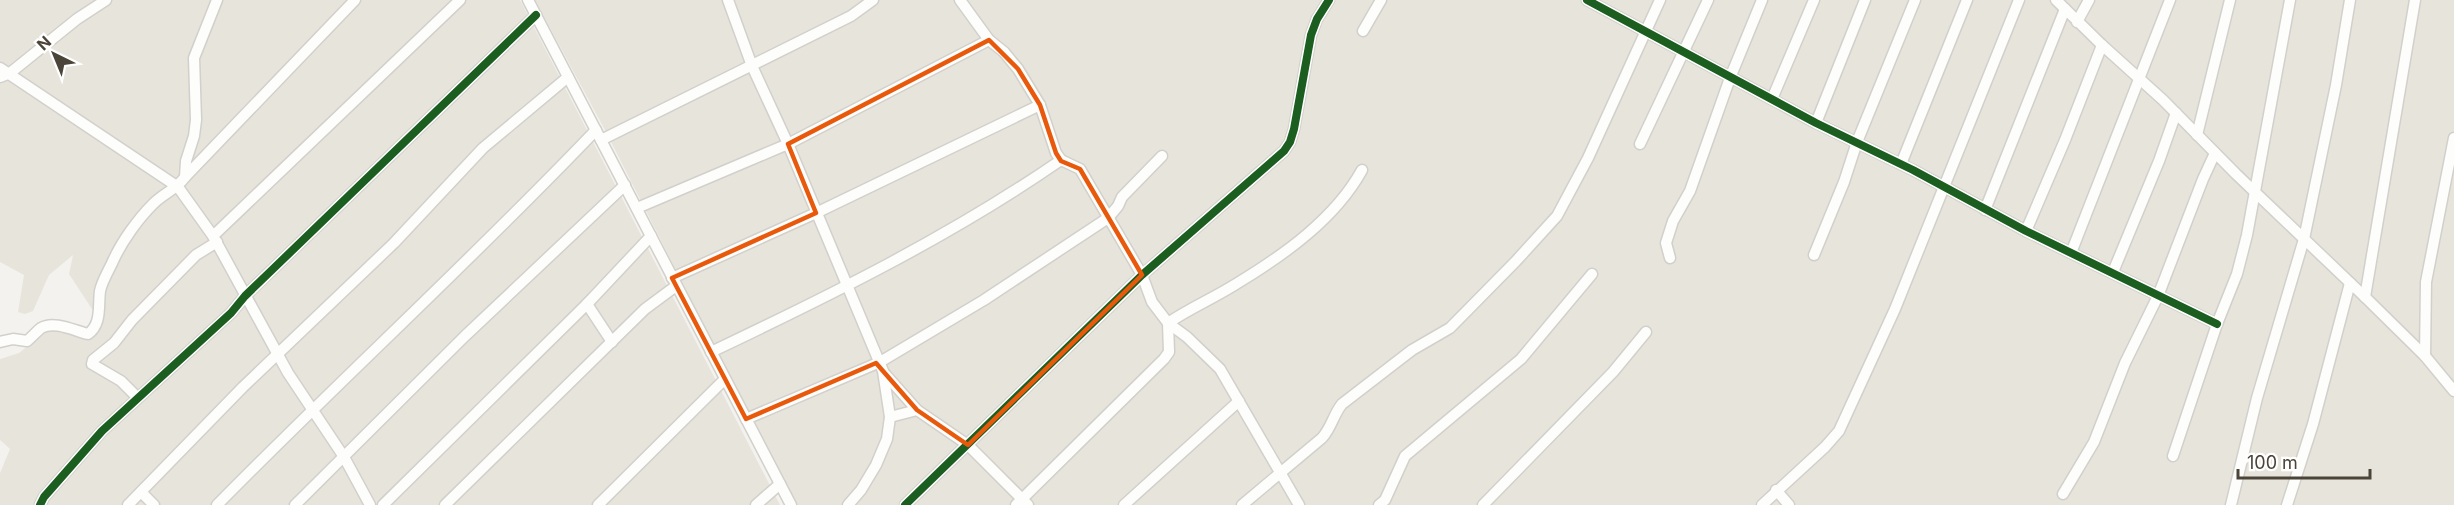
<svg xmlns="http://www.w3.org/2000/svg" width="2454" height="505" viewBox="0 0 2454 505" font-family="Inter,sans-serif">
<rect width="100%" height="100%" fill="#f4f2ee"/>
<g fill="#e7e4dc">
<path d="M0,0H520L780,505H0V473L10,449L0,440V359L19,353L49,329L87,331L94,312L69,274L73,255L49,275L33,311L25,314L18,312L24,275L0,262Z"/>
<path d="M535,0H2454V505H795L606,132Z"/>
</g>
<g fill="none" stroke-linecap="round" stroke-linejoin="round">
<defs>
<g id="minor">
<path d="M528,0L791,505"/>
<path d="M728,0L752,66L788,144L883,371L890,417L887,439L876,465L861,490L848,505"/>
<path d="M960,0L989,40L1004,52L1018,69L1040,105L1056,153L1061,160L1080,169L1142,275L1152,302L1168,323L1187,337L1220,369L1299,505"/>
<path d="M1587,0L1816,123L1913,170L2026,231L2217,324"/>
<path d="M2056,0L2102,45L2163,100L2236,174L2365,297L2425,356L2454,391"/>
<path d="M2077,22L2089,0"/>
<path d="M1363,31L1381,0"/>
<path d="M0,68L178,187L213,236L288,373L344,457L370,505"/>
<path d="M0,77L10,73L77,19L106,0"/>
<path d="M1772,99L1814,0"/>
<path d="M1816,123L1865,0"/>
<path d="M2197,135L2230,0"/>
<path d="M601,140L851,16L873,0"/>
<path d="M1640,144L1708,0"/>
<path d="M1901,164L1967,0"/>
<path d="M185,177L186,161L194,136L196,120L194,58L217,0"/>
<path d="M637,208L788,144L989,40"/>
<path d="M1985,210L2065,9"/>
<path d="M2026,231L2065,140L2102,45"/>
<path d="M213,236L460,0"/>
<path d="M2071,253L2170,0"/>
<path d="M1814,255L1844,182L1857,142L1915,0"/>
<path d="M1670,258L1666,243L1673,221L1690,191L1730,78L1762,0"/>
<path d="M2113,272L2159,161L2176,113"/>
<path d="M672,278L816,213L1040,105"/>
<path d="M2365,297L2415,0"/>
<path d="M587,304L612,342"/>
<path d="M0,342L13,339L27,341C32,337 36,332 41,328C54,320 75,331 88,334C102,324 98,306 100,291C102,281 109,270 113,261C122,241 138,219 153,204C164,193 177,189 185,177L355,0"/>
<path d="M711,352C831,295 951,236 1061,160"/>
<path d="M2425,356L2426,282L2454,138"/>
<path d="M885,374L917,410L968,445L1028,505"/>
<path d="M138,398L121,381L92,364L93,360L114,343L132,320L196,255L217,242"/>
<path d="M890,417L917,410"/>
<path d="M746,419L880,362L984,300L1108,218L1118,206L1122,197L1162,156"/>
<path d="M2173,456L2217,324L2237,274L2247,235L2290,0"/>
<path d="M1776,490L1789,505"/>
<path d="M141,492L154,505"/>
<path d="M2063,494L2094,442L2125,363L2158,296L2203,179L2215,153"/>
<path d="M40,505L44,497L102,431L231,313L245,296L536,15"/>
<path d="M128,505L243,387L394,243L483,148L568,77"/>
<path d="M217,505C342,378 473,259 596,130"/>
<path d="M295,505L465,336L625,185"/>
<path d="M383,505L587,304L651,236"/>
<path d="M445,505L645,309L676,286"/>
<path d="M598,505L725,379"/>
<path d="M756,505L780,484"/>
<path d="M905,505L1142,275L1284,151L1290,142L1294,129L1311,35L1317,19L1329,0"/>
<path d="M1016,505L1164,359L1169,352L1168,323C1190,308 1214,298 1236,284C1284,255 1335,219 1362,170"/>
<path d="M1124,505L1239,401"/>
<path d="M1242,505L1322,438C1332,427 1333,415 1342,404L1412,350L1450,328L1516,261L1557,216L1588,158L1660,0"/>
<path d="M1379,505L1385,500L1405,456L1521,359L1592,274"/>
<path d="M1483,505L1613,372L1646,332"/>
<path d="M1762,505L1825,447L1839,431L1895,309L2019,0"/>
<path d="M2231,505L2257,398L2304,239L2336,85L2350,0"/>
<path d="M2287,505L2313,424L2350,283"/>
</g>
</defs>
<use href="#minor" stroke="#d2d0cb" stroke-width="13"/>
<use href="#minor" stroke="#fdfdfc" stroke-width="10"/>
<defs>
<g id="cycleway">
<path d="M1587,0L1816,123L1913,170L2026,231L2217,324"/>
<path d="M40,505L44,497L102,431L231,313L245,296L536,15"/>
<path d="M905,505L1142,275L1284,151L1290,142L1294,129L1311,35L1317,19L1329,0"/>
</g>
</defs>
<use href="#cycleway" stroke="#fff" stroke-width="11"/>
<use href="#cycleway" stroke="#1b5e20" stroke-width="8"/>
</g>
<path fill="none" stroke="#e8590c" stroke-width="4.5" stroke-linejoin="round" d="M989,40L1018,69L1040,105L1056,153L1061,161L1080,169L1142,275L968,445L917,410L876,363L746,419L672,278L816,213L788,144Z"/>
<g transform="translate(54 54) rotate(317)" stroke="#ffffff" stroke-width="4.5" paint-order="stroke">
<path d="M0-4.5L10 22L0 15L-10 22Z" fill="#4b4439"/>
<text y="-9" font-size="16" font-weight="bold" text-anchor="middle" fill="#4b4439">N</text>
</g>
<path d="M2238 469v9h132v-9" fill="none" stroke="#4b4439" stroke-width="3"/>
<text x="2247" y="469" font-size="18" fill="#4b4439" stroke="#ffffff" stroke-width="4.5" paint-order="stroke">100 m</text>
</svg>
